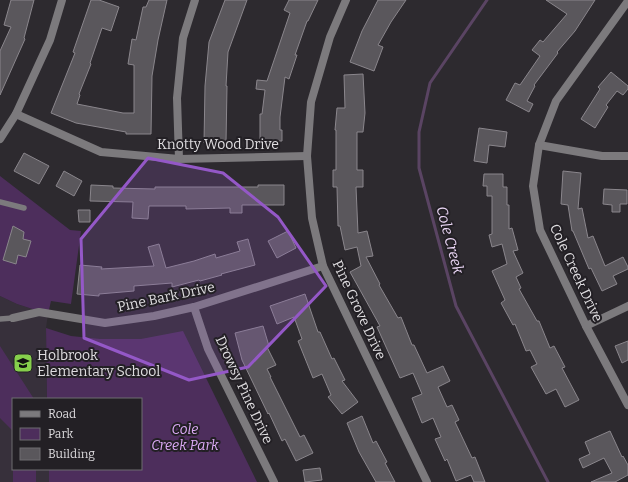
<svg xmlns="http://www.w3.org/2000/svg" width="628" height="482" viewBox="0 0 628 482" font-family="Bitter,serif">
<rect width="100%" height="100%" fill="#2d2a2f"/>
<path fill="#37303b" d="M0,296L17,304L48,314L46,328L47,399H13V469H49V482H0Z"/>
<g fill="#4d2e5c">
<path d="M0,176L70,230L81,231L71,304L51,301L48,314L17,304L0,296Z"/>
<path d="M46,328L71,336L100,339H141L183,331L257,482H49V469H141V399H47Z"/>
<path d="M0,346L34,399H13V431L0,418Z"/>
<rect x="13" y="470" width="23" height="12"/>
</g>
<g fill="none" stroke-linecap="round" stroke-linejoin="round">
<path stroke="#5a4463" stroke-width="3" d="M487,0L430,83L419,132V168L456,306L548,482"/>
</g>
<g fill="#5a575c" stroke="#8a868c">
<path d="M11,0H34L24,38L25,39L0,95V51L11,27L4,25Z"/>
<path d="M91,0H99L119,7L111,31L102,28L90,63L91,64L79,94L80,95L77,104L123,113H134V65L128,64L132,39L136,40L143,7H146L149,0H167L158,40L152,76L151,134H126V132L76,123L51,113L75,53L73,52Z"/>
<path d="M225,0H247L228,52L226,86H227L226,143H204L205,86L209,42Z"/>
<path d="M289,0H318L308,21H307L295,55H297L289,79L285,77L280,117V130H282V141H260V114H262L265,90L256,89L257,80L267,81L290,13L284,10Z"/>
<path d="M378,0H406L391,22L378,45L383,47L374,71L350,62L362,31Z"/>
<path d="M546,0H595L575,31L557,52L558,53L534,85L535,86L527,101L533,104L529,112L506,100L515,83L520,85L540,56L532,50L540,40L543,42L567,14Z"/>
<path d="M611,72L628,86V89L623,95L617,91L606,105L608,107L595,128L581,119L600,89L598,87Z"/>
<path d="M363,74L365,113L363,132H357V170H363V187H356L358,233L367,231L373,256L366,257L380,284L379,285L398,318L401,317L412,345H414L427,373L443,366L450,381L438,387L447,407L452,405L459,420L455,422L472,458L475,457L485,482H474L471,475L456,481L447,459L445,461L435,439L441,437L433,418L422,423L412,398L422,394L413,373L400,378L377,327L380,326L350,272L361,266L357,247L345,250L340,226H338L337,187H333V170H336V130H335L337,108H345L344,75Z"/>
<path d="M479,128L507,132L505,147L489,145L487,163L474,161Z"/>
<path d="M24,153L49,166L39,184L14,171Z"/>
<path d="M64,171L82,181L74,196L56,186Z"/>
<path d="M563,171L581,173L578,209L582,208L588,238L593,236L605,266L623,257L628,267V269L613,276L617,284L602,291L591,268L589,269L573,231H572L568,205L561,204Z"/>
<path d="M484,174H503V187H507V205H509V229L512,228L518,250L513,251L523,273L516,277L521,288L519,289L537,321H539L550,348L554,346L565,367L562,368L579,400L565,407L556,389L546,394L531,367L537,364L530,350L526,351L515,324L513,325L501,303L505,300L492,271L507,264L502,244L492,247L489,235L492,234V196H487V186H483Z"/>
<path d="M91,185L113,186V188L155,189V187H258V185H284V205H242V213H230V208L186,209V206H149L148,219L132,218L133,202L90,201Z"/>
<path d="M604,189L627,190V204H620V212H612V205L603,204Z"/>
<path d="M78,210H90V222H79Z"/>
<path d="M13,226L24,232L23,239L31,241L26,257L18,255L16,264L3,260Z"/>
<path d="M288,231L296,248L277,258L268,241Z"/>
<path d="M248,239L255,265L221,274L222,275L200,281L199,280L172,287V283L134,286V291L99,294V296L77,294L80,265L102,267L101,269L154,266L148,247L159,244L166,268L194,261L215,254L216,258L240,251L237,242Z"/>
<path d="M305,294L318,332H320L332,359L334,358L345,380L342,381L358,402L342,414L328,397L331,395L322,374L313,378L298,341L302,339L294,317L277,324L270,306Z"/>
<path d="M263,326L269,346L267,347L276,365L267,369L271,377H270L300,437L304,435L313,453L296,461L285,439L282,441L269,413L268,414L242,360L235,333Z"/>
<path d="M628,341V360L622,363L615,346Z"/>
<path d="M362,416L373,443L376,441L387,462L385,463L395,482H376L359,452L347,423Z"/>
<path d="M610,431L622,457L623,456L628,465V475L615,482H591L612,473L604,458L583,468L579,459L590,454L585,442Z"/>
<path d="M320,468L322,480L305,482L303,470Z"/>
</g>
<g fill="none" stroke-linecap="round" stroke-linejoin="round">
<g stroke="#7c7a7d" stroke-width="5.5">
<path d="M0,202L24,208"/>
<path d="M0,319L13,318"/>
</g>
<g stroke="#7c7a7d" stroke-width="8">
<path d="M346,0L330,37L311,102L307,156L312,218L323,266L427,482"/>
<path d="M628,1L556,101L539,145L533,186L540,230L586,326L628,405"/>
<path d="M16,114L101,152L179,159L307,156"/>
<path d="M0,139L16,114L50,40L62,0"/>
<path d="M539,145L602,156H628"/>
<path d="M179,159L177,98L183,38L195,0"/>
<path d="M194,307L208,349L274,482"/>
<path d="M13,318L39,312L105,323L154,316L194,307L323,266"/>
<path d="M586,326L628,306"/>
</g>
</g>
<path fill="#9458c7" fill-opacity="0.2" stroke="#9458c7" stroke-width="3" stroke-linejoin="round" d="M148,158L223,173L278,217L326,286L248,367L189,380L84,338L81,239Z"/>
<defs>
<symbol id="school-square" viewBox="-11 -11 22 22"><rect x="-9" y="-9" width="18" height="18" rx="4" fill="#86cf4c" stroke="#232025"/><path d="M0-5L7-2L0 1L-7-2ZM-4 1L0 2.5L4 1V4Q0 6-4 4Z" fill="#111"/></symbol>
</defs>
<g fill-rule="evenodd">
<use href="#school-square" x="12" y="352" width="22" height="22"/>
</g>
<g text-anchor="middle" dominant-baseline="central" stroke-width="4" stroke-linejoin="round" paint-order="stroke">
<g font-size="14" fill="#dfdde0" stroke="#232025">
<text x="218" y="144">Knotty Wood Drive</text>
<text transform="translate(576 273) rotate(65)">Cole Creek Drive</text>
<text transform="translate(166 297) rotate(-12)">Pine Bark Drive</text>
<text transform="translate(359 310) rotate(65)">Pine Grove Drive</text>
<text transform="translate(244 390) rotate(65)">Drowsy Pine Drive</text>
</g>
<g font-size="14" fill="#dfdde0" stroke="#232025" text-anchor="start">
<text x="37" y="355">Holbrook<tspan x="37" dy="16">Elementary School</tspan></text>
</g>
<g font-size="14" font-style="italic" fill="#dcaaf6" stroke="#232025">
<text x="185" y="429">Cole<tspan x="185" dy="16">Creek Park</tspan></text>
</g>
<g font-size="15" font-style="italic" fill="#ead6f5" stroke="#232025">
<text transform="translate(450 240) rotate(75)">Cole Creek</text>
</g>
</g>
<rect x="12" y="398" width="130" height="72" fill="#232025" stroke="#6e6c70"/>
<rect x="20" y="411" width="20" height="6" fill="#7c7a7d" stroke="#6e6c70"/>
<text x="48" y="418" font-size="12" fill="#dfdde0">Road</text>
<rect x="20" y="428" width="20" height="12" fill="#4d2e5c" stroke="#6e6c70"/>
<text x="48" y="438" font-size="12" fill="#dfdde0">Park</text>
<rect x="20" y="448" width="20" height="12" fill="#5a575c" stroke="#6e6c70"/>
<text x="48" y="458" font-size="12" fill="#dfdde0">Building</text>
</svg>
